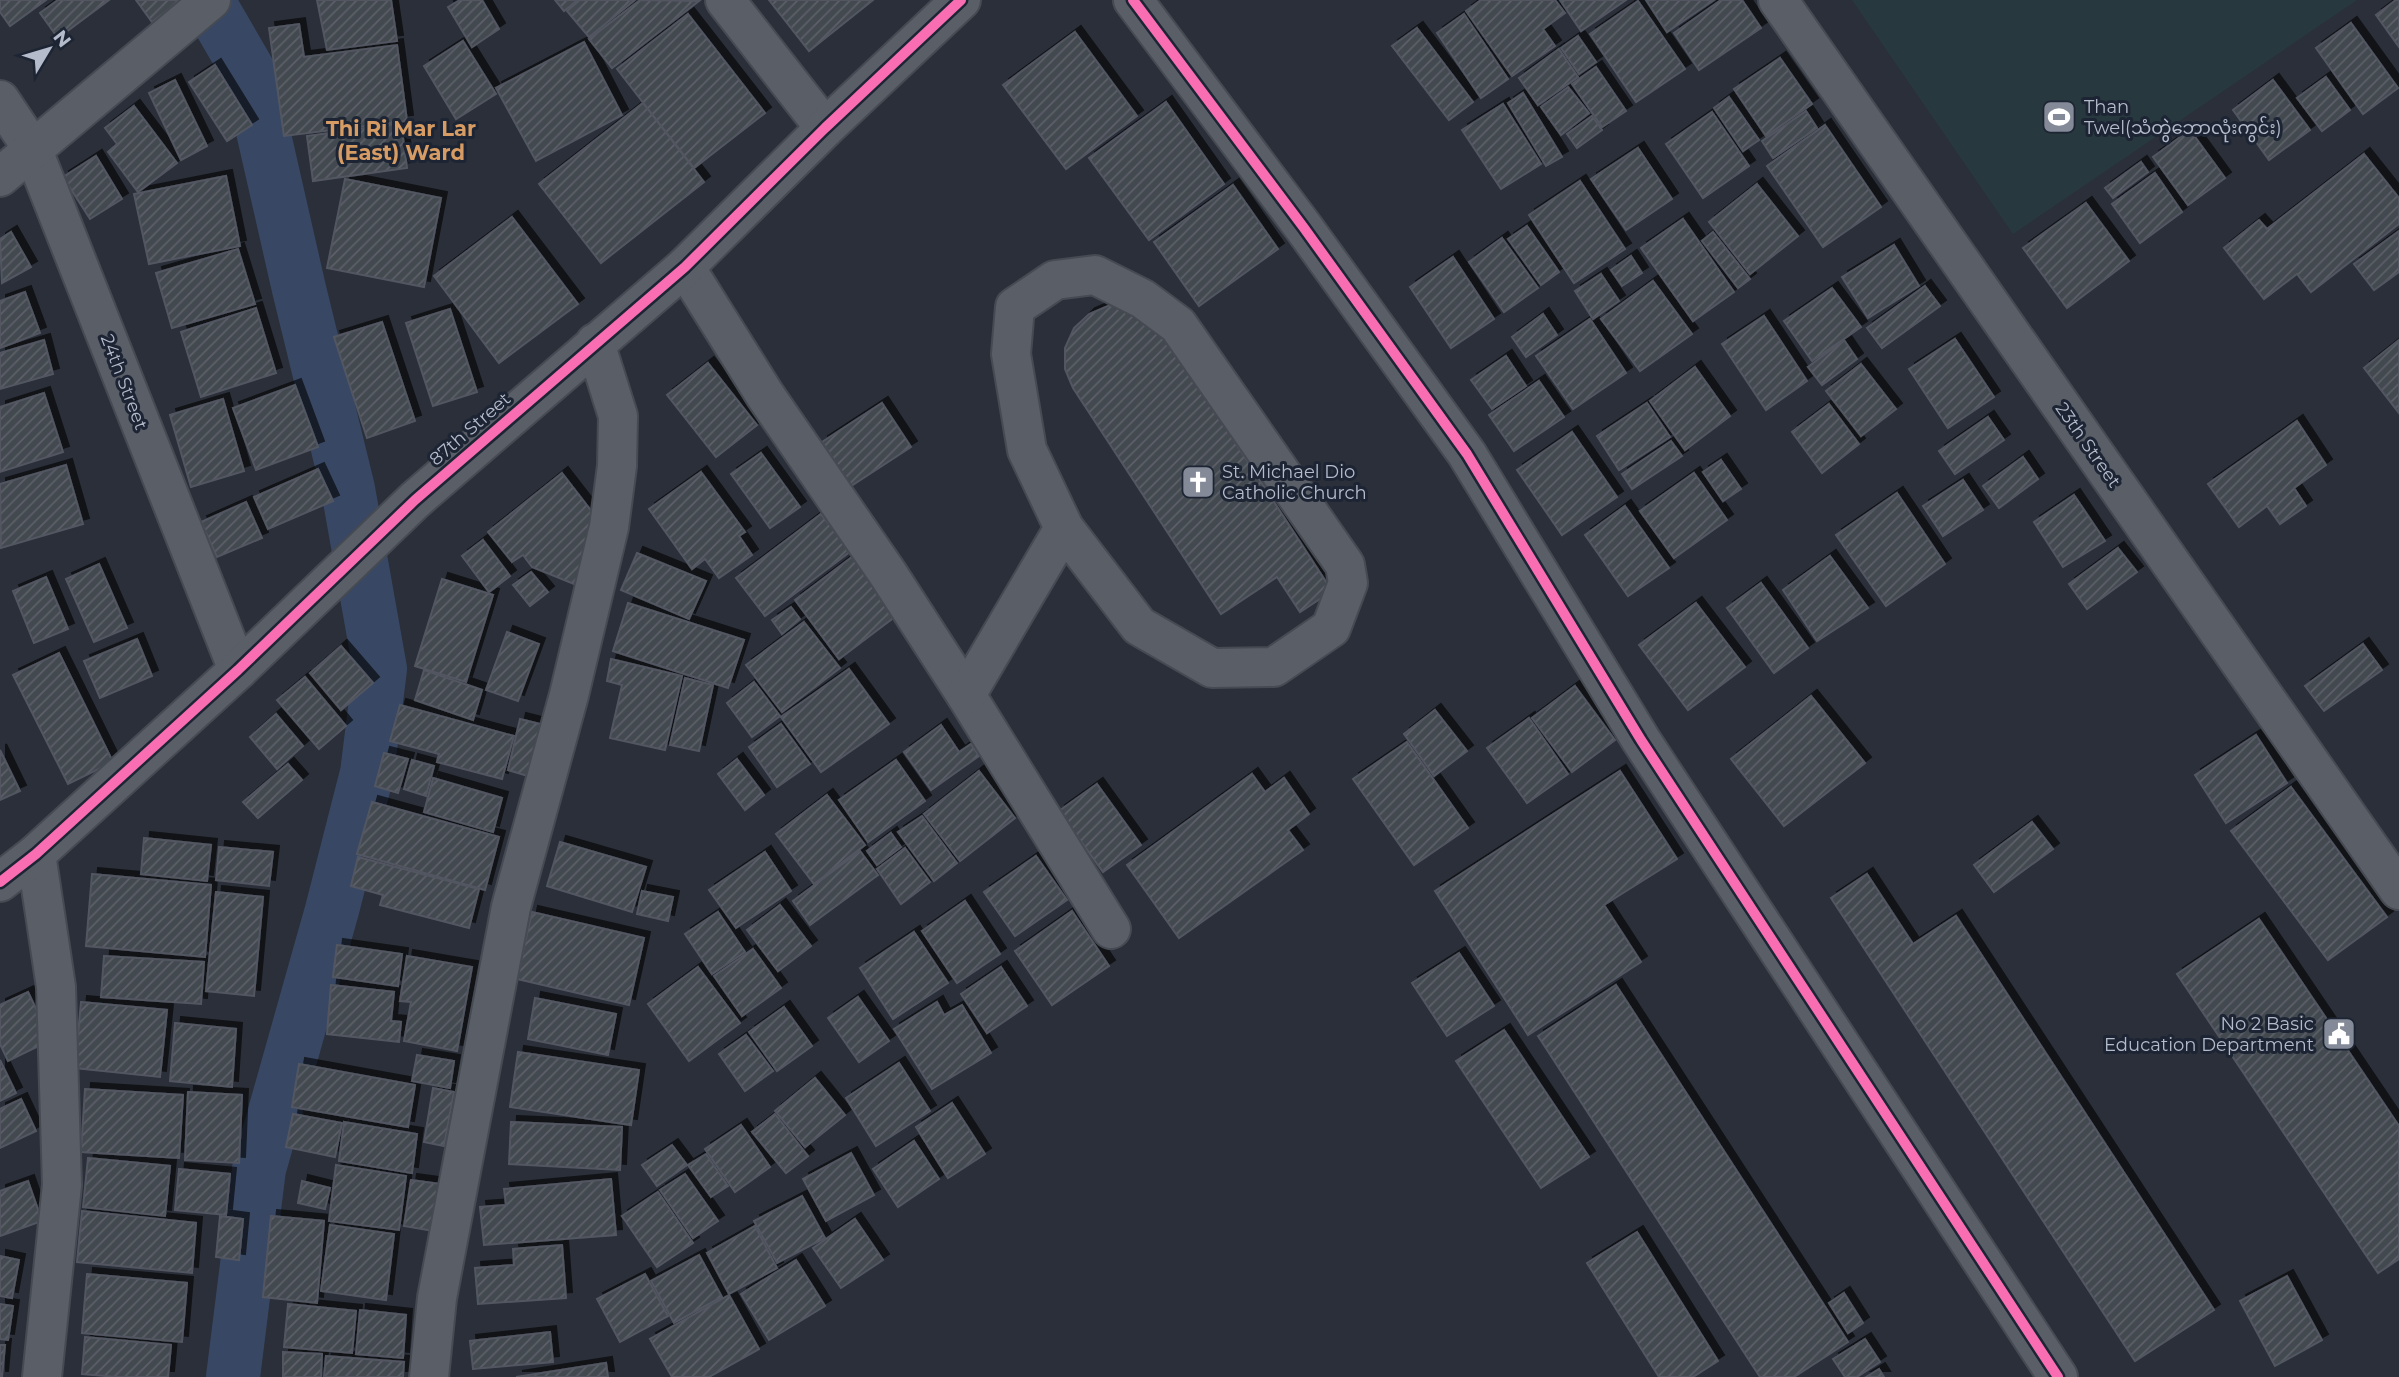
<svg xmlns="http://www.w3.org/2000/svg" width="2399" height="1377" viewBox="0 0 2399 1377" font-family="Montserrat,'Noto Sans Myanmar',sans-serif">
<defs>
<pattern id="building-hatch" width="6" height="6" patternUnits="userSpaceOnUse" patternTransform="scale(1.75)"><rect width="6" height="6" fill="#434850"/><path d="M-1 1l2-2M0 6l6-6M5 7l2-2" fill="none" stroke="#5c6068"/></pattern>
<filter id="shadow"><feDropShadow dx="6" dy="-6" stdDeviation="0" flood-color="#0009"/></filter>
</defs>
<rect width="100%" height="100%" fill="#2a2f39"/>
<path fill="#27393f" d="M1852,0H2357L2013,234Z"/>
<g fill="none" stroke-linecap="round" stroke-linejoin="round">
<path stroke="#384864" stroke-width="54" d="M207,0L250,74L299,289L348,489L380,669L367,773L332,910L259,1169L233,1377"/>
</g>
<g fill="url(#building-hatch)" stroke="#525761" stroke-width="2" filter="url(#shadow)">
<path d="M0,0H46L10,26L0,12Z"/>
<path d="M58,0H109L58,38L40,13Z"/>
<path d="M136,0H181L152,22Z"/>
<path d="M317,0H391L397,41L327,50Z"/>
<path d="M460,0H482L499,29L472,47L448,7Z"/>
<path d="M555,0H578L564,11Z"/>
<path d="M580,0H635L589,37L567,11Z"/>
<path d="M640,0L699,1L612,68L589,39Z"/>
<path d="M769,0H873L809,51Z"/>
<path d="M1481,0H1555L1565,13L1543,29L1555,46L1512,76L1466,11Z"/>
<path d="M1560,0H1626L1581,31Z"/>
<path d="M1646,0H1714L1667,32Z"/>
<path d="M1721,0H1742L1761,28L1699,70L1674,33Z"/>
<path d="M2396,0H2399V47L2376,15Z"/>
<path d="M1638,1L1685,69L1636,102L1590,34Z"/>
<path d="M688,14L765,113L694,168L617,69Z"/>
<path d="M1464,14L1508,79L1481,98L1437,33Z"/>
<path d="M2351,23L2398,88L2363,114L2316,48Z"/>
<path d="M299,24L304,57L397,45L407,121L284,136L269,28Z"/>
<path d="M1417,28L1473,102L1449,120L1392,46Z"/>
<path d="M1075,32L1137,116L1066,169L1003,85Z"/>
<path d="M1578,36L1596,62L1579,74L1561,48Z"/>
<path d="M463,41L496,94L456,119L424,66Z"/>
<path d="M584,42L622,115L536,161L496,88Z"/>
<path d="M1559,49L1578,77L1538,105L1519,78Z"/>
<path d="M1780,58L1812,104L1766,136L1734,89Z"/>
<path d="M215,65L252,125L227,141L189,82Z"/>
<path d="M1596,67L1626,111L1602,127L1572,84Z"/>
<path d="M2326,77L2350,110L2322,131L2297,98Z"/>
<path d="M175,80L207,146L181,160L149,93Z"/>
<path d="M2273,80L2310,130L2269,160L2233,110Z"/>
<path d="M1568,87L1589,113L1561,135L1541,107Z"/>
<path d="M1523,93L1562,157L1546,166L1508,103Z"/>
<path d="M1729,97L1759,140L1743,151L1714,108Z"/>
<path d="M1166,102L1224,184L1149,240L1089,158Z"/>
<path d="M643,103L704,182L601,263L539,184Z"/>
<path d="M1503,104L1541,164L1501,189L1462,130Z"/>
<path d="M134,106L177,163L138,192L108,152L117,144L105,128Z"/>
<path d="M1806,111L1817,128L1773,158L1762,141Z"/>
<path d="M1712,112L1749,166L1703,198L1666,144Z"/>
<path d="M1592,116L1602,130L1577,148L1567,134Z"/>
<path d="M401,123L407,168L313,181L307,136Z"/>
<path d="M1825,125L1881,207L1823,247L1767,166Z"/>
<path d="M2190,130L2225,178L2188,205L2153,157Z"/>
<path d="M1638,148L1672,199L1626,230L1591,179Z"/>
<path d="M2364,154L2399,198V224L2311,292L2297,274L2264,299L2224,248L2259,220L2267,229Z"/>
<path d="M96,156L122,199L90,219L63,177Z"/>
<path d="M2141,162L2148,172L2113,198L2105,188Z"/>
<path d="M2155,173L2182,212L2140,243L2112,204Z"/>
<path d="M226,176L240,246L149,264L134,194Z"/>
<path d="M345,179L441,198L424,287L327,268Z"/>
<path d="M1580,181L1625,249L1574,283L1529,215Z"/>
<path d="M1757,184L1798,236L1750,274L1709,222Z"/>
<path d="M1233,185L1278,249L1199,306L1154,242Z"/>
<path d="M2086,203L2129,261L2067,308L2023,248Z"/>
<path d="M512,217L578,304L499,363L434,276Z"/>
<path d="M1683,219L1734,292L1693,321L1641,248Z"/>
<path d="M1527,226L1559,272L1541,285L1508,239Z"/>
<path d="M2399,231V272L2374,290L2354,264Z"/>
<path d="M11,232L31,267L2,283L0,239Z"/>
<path d="M1713,232L1750,279L1738,288L1702,241Z"/>
<path d="M1502,238L1538,288L1504,312L1469,262Z"/>
<path d="M1894,245L1919,286L1868,318L1842,277Z"/>
<path d="M238,249L255,304L172,328L156,273Z"/>
<path d="M1631,256L1642,273L1622,286L1611,270Z"/>
<path d="M1453,257L1494,319L1451,348L1410,287Z"/>
<path d="M1601,274L1619,301L1593,319L1575,291Z"/>
<path d="M1653,281L1692,334L1640,371L1601,319Z"/>
<path d="M1925,286L1940,306L1882,348L1867,328Z"/>
<path d="M1832,288L1861,327L1812,361L1784,321Z"/>
<path d="M25,292L40,333L0,348V301Z"/>
<path d="M1108,306H1129L1162,330L1332,591L1300,612L1277,577L1221,614L1073,388L1065,369V348L1074,328L1089,314Z"/>
<path d="M256,308L276,373L201,397L181,332Z"/>
<path d="M450,309L477,392L433,406L406,323Z"/>
<path d="M1543,314L1557,335L1526,357L1512,337Z"/>
<path d="M1764,316L1807,381L1766,410L1722,344Z"/>
<path d="M1590,319L1626,373L1573,409L1536,356Z"/>
<path d="M382,322L415,421L367,438L334,337Z"/>
<path d="M1955,339L1994,397L1948,428L1909,369Z"/>
<path d="M44,340L53,374L0,389V353Z"/>
<path d="M1844,340L1857,359L1822,385L1808,367Z"/>
<path d="M2399,340V413L2364,368Z"/>
<path d="M1506,356L1526,386L1492,409L1471,380Z"/>
<path d="M708,363L757,425L716,457L667,395Z"/>
<path d="M1861,364L1896,409L1861,436L1826,391Z"/>
<path d="M1695,367L1730,416L1685,450L1650,401Z"/>
<path d="M1539,381L1564,417L1514,451L1489,415Z"/>
<path d="M295,385L318,447L256,470L233,408Z"/>
<path d="M44,393L63,452L0,472V407Z"/>
<path d="M223,399L244,471L191,487L170,415Z"/>
<path d="M882,403L911,447L851,486L822,442Z"/>
<path d="M1647,403L1670,437L1619,470L1597,436Z"/>
<path d="M1829,404L1859,444L1822,473L1792,432Z"/>
<path d="M1988,417L2004,440L1955,474L1939,451Z"/>
<path d="M2297,421L2326,465L2294,488L2306,506L2280,524L2267,506L2239,527L2208,484Z"/>
<path d="M1572,432L1617,497L1562,535L1517,470Z"/>
<path d="M1671,441L1682,456L1632,489L1622,474Z"/>
<path d="M761,453L800,507L770,528L731,474Z"/>
<path d="M2023,457L2038,479L1999,508L1983,486Z"/>
<path d="M1721,460L1741,489L1723,501L1703,472Z"/>
<path d="M66,465L83,524L1,548L0,484Z"/>
<path d="M318,469L333,501L268,529L254,497Z"/>
<path d="M701,472L745,532L739,536L752,555L719,578L705,559L692,569L649,509Z"/>
<path d="M562,473L596,517L584,588L532,567L523,555L512,562L488,532Z"/>
<path d="M1694,473L1727,520L1674,558L1640,511Z"/>
<path d="M1963,480L1983,510L1943,536L1923,506Z"/>
<path d="M1897,493L1945,564L1886,606L1836,535Z"/>
<path d="M2074,495L2105,541L2063,567L2034,522Z"/>
<path d="M246,502L262,538L217,557L201,522Z"/>
<path d="M1625,506L1669,568L1628,596L1585,535Z"/>
<path d="M821,514L851,551L765,616L736,578Z"/>
<path d="M483,540L510,576L489,592L462,556Z"/>
<path d="M2118,548L2137,572L2087,609L2069,584Z"/>
<path d="M637,553L706,581L689,619L621,590Z"/>
<path d="M1830,556L1868,608L1817,641L1783,590Z"/>
<path d="M852,557L896,616L839,659L795,600Z"/>
<path d="M99,564L127,628L94,642L66,579Z"/>
<path d="M531,572L548,592L530,606L513,585Z"/>
<path d="M46,577L68,629L34,643L13,591Z"/>
<path d="M442,579L493,595L466,682L415,666Z"/>
<path d="M1761,583L1808,648L1774,673L1727,608Z"/>
<path d="M628,603L744,640L728,688L613,651Z"/>
<path d="M1696,603L1745,667L1688,710L1639,645Z"/>
<path d="M791,607L800,619L782,634L772,620Z"/>
<path d="M804,622L840,668L782,712L746,665Z"/>
<path d="M507,632L539,644L518,701L486,690Z"/>
<path d="M137,639L152,676L100,698L84,661Z"/>
<path d="M2363,644L2382,670L2324,711L2305,686Z"/>
<path d="M341,646L373,683L341,710L310,673Z"/>
<path d="M59,653L113,762L68,784L13,675Z"/>
<path d="M611,659L682,676L665,750L610,738L622,685L607,681Z"/>
<path d="M849,669L889,724L821,772L781,717Z"/>
<path d="M424,670L482,690L473,720L415,700Z"/>
<path d="M305,677L346,726L319,749L277,700Z"/>
<path d="M685,678L713,685L699,751L670,745Z"/>
<path d="M754,682L780,716L752,737L727,703Z"/>
<path d="M1575,686L1615,740L1572,772L1532,718Z"/>
<path d="M1811,696L1865,763L1784,826L1731,759Z"/>
<path d="M400,705L514,736L502,779L437,762L439,754L390,741Z"/>
<path d="M1435,710L1467,751L1434,776L1404,734Z"/>
<path d="M276,714L303,746L277,769L250,737Z"/>
<path d="M1529,718L1568,774L1527,803L1487,748Z"/>
<path d="M520,719L544,725L531,777L508,770Z"/>
<path d="M781,724L810,764L777,787L749,747Z"/>
<path d="M941,725L959,752L971,744L979,756L931,790L904,752Z"/>
<path d="M2256,735L2287,783L2226,823L2195,775Z"/>
<path d="M1407,742L1468,828L1414,865L1353,779Z"/>
<path d="M0,750L20,791L0,800Z"/>
<path d="M384,753L408,759L398,793L375,786Z"/>
<path d="M737,759L764,795L745,810L718,774Z"/>
<path d="M412,760L434,766L426,796L404,789Z"/>
<path d="M896,760L925,801L868,842L839,800Z"/>
<path d="M288,764L302,780L258,818L243,802Z"/>
<path d="M979,771L1015,818L960,861L924,814Z"/>
<path d="M1620,771L1677,859L1604,905L1641,962L1528,1035L1435,891Z"/>
<path d="M1252,774L1265,792L1284,778L1309,814L1288,830L1303,850L1179,938L1127,865Z"/>
<path d="M433,778L502,798L493,832L424,812Z"/>
<path d="M1097,784L1141,845L1103,872L1059,811Z"/>
<path d="M2291,787L2387,917L2328,960L2231,831Z"/>
<path d="M827,795L865,845L814,884L776,834Z"/>
<path d="M372,802L499,837L485,890L357,854Z"/>
<path d="M922,816L957,863L934,881L898,832Z"/>
<path d="M2032,822L2053,849L1994,892L1974,865Z"/>
<path d="M891,833L901,847L877,865L867,851Z"/>
<path d="M144,838L211,845L207,881L141,874Z"/>
<path d="M560,842L646,867L632,912L547,886Z"/>
<path d="M219,847L273,852L269,886L216,880Z"/>
<path d="M905,848L930,882L901,904L877,869Z"/>
<path d="M860,851L878,875L810,925L793,901Z"/>
<path d="M765,852L791,891L736,928L709,890Z"/>
<path d="M1036,856L1067,900L1015,936L984,892Z"/>
<path d="M358,857L479,889L469,928L380,905L383,895L351,886Z"/>
<path d="M92,874L211,885L205,957L86,946Z"/>
<path d="M1867,874L1913,944L1956,916L2214,1310L2135,1361L1831,898Z"/>
<path d="M642,891L673,897L668,921L637,914Z"/>
<path d="M216,892L263,897L254,996L206,991Z"/>
<path d="M965,901L1000,954L957,983L922,931Z"/>
<path d="M780,905L811,946L778,971L747,930Z"/>
<path d="M1072,911L1109,966L1052,1005L1015,951Z"/>
<path d="M532,912L644,938L629,1005L517,979Z"/>
<path d="M718,912L745,952L712,974L685,934Z"/>
<path d="M2259,919L2399,1126V1259L2378,1273L2177,974Z"/>
<path d="M914,932L948,983L893,1019L860,968Z"/>
<path d="M337,945L402,954L398,986L333,977Z"/>
<path d="M753,949L781,988L742,1016L714,976Z"/>
<path d="M1459,953L1494,1006L1447,1036L1412,983Z"/>
<path d="M104,956L204,962L201,1004L101,997Z"/>
<path d="M407,956L472,967L457,1051L404,1041L411,1002L400,1001Z"/>
<path d="M698,967L740,1023L689,1061L648,1004Z"/>
<path d="M1001,967L1027,1006L987,1033L961,994Z"/>
<path d="M331,985L394,992L391,1021L401,1022L399,1042L327,1034Z"/>
<path d="M1616,985L1848,1342L1794,1377H1760L1538,1036Z"/>
<path d="M28,992L51,1040L8,1061L0,1044V1005Z"/>
<path d="M858,997L889,1041L859,1062L828,1018Z"/>
<path d="M535,998L616,1014L608,1055L528,1039Z"/>
<path d="M81,1002L167,1010L160,1077L75,1068Z"/>
<path d="M937,1002L944,1015L962,1005L991,1053L932,1089L894,1029Z"/>
<path d="M784,1007L812,1046L777,1071L749,1032Z"/>
<path d="M175,1023L236,1029L232,1087L170,1081Z"/>
<path d="M1504,1030L1589,1157L1541,1188L1456,1061Z"/>
<path d="M746,1035L773,1071L745,1091L719,1054Z"/>
<path d="M518,1052L639,1070L631,1125L510,1107Z"/>
<path d="M417,1055L454,1061L450,1088L412,1081Z"/>
<path d="M0,1060L16,1093L0,1101Z"/>
<path d="M899,1063L930,1111L876,1146L846,1098Z"/>
<path d="M299,1064L415,1085L408,1127L292,1107Z"/>
<path d="M815,1078L845,1115L805,1147L775,1111Z"/>
<path d="M433,1088L454,1092L444,1146L424,1142Z"/>
<path d="M85,1089L183,1095L179,1158L81,1152Z"/>
<path d="M188,1092L242,1095L239,1163L185,1160Z"/>
<path d="M21,1099L36,1131L0,1148V1109Z"/>
<path d="M952,1103L985,1154L948,1178L916,1127Z"/>
<path d="M293,1114L342,1123L335,1157L286,1147Z"/>
<path d="M775,1114L808,1156L786,1173L752,1132Z"/>
<path d="M344,1122L417,1134L412,1173L339,1161Z"/>
<path d="M511,1122L622,1127L620,1170L509,1164Z"/>
<path d="M741,1125L770,1167L735,1192L705,1149Z"/>
<path d="M914,1141L939,1179L898,1207L873,1169Z"/>
<path d="M672,1145L687,1165L657,1186L642,1165Z"/>
<path d="M851,1153L874,1195L826,1221L803,1179Z"/>
<path d="M706,1154L728,1186L711,1197L688,1165Z"/>
<path d="M88,1158L170,1166L165,1216L83,1207Z"/>
<path d="M336,1165L406,1176L399,1230L329,1221Z"/>
<path d="M179,1169L230,1174L226,1215L175,1210Z"/>
<path d="M685,1174L718,1221L693,1238L660,1190Z"/>
<path d="M611,1179L616,1235L484,1245L480,1207L506,1205L504,1189Z"/>
<path d="M411,1180L441,1184L434,1231L404,1226Z"/>
<path d="M28,1181L42,1221L0,1236V1191Z"/>
<path d="M302,1181L330,1188L325,1209L298,1203Z"/>
<path d="M658,1192L693,1243L657,1267L622,1216Z"/>
<path d="M802,1196L825,1238L777,1263L754,1221Z"/>
<path d="M82,1211L196,1223L192,1273L77,1262Z"/>
<path d="M220,1216L243,1219L239,1260L216,1257Z"/>
<path d="M271,1216L324,1221L317,1303L263,1297Z"/>
<path d="M855,1219L883,1260L841,1288L813,1248Z"/>
<path d="M330,1225L394,1234L386,1300L321,1291Z"/>
<path d="M755,1226L777,1268L729,1294L707,1253Z"/>
<path d="M1637,1232L1718,1361L1693,1377H1659L1587,1263Z"/>
<path d="M562,1245L566,1298L478,1304L475,1268L514,1265L513,1249Z"/>
<path d="M699,1255L722,1297L674,1323L651,1281Z"/>
<path d="M0,1256L19,1260L12,1298L0,1296Z"/>
<path d="M796,1260L825,1306L769,1340L741,1294Z"/>
<path d="M87,1274L187,1283L182,1342L82,1333Z"/>
<path d="M645,1274L668,1316L620,1342L597,1299Z"/>
<path d="M2287,1276L2322,1340L2275,1366L2240,1301Z"/>
<path d="M1844,1293L1863,1323L1848,1333L1829,1303Z"/>
<path d="M729,1295L759,1349L709,1377H672L650,1339Z"/>
<path d="M0,1304L13,1306L8,1340L0,1339Z"/>
<path d="M288,1304L356,1311L352,1353L284,1347Z"/>
<path d="M360,1310L406,1315L403,1358L356,1354Z"/>
<path d="M550,1332L553,1362L473,1369L470,1341Z"/>
<path d="M85,1337L171,1345L168,1377H117L82,1374Z"/>
<path d="M1865,1339L1880,1362L1857,1377H1845L1833,1359Z"/>
<path d="M0,1345H5L2,1377H0Z"/>
<path d="M283,1352L322,1354L321,1377H283Z"/>
<path d="M326,1356L404,1362L403,1377H324Z"/>
<path d="M606,1363L608,1377H516Z"/>
<path d="M1879,1369L1884,1377H1866Z"/>
</g>
<g fill="none" stroke-linecap="round" stroke-linejoin="round">
<defs>
<g id="minor">
<path d="M725,0L825,128"/>
<path d="M1133,0L1304,228L1467,454L1641,740L2058,1377"/>
<path d="M1778,0L2399,890"/>
<path d="M0,100L32,148L238,670"/>
<path d="M0,177L211,0"/>
<path d="M685,267L765,395L888,574L966,695L1111,929"/>
<path d="M966,695L1064,528L1027,450L1011,354L1015,307L1055,280L1095,275L1143,299L1178,325L1345,565L1348,583L1331,628L1274,667L1212,668L1139,626L1064,528"/>
<path d="M36,854L56,987L62,1185L42,1377"/>
<path d="M0,882L36,854L238,670L415,500L685,267L825,128L961,0"/>
<path d="M429,1377L437,1298L511,907L569,695L609,527L617,466L618,416L595,343"/>
</g>
</defs>
<use href="#minor" stroke="#464a52" stroke-width="42"/>
<use href="#minor" stroke="#5a5e67" stroke-width="38"/>
<defs>
<g id="cycleway">
<path d="M1133,0L1304,228L1467,454L1641,740L2058,1377"/>
<path d="M0,882L36,854L238,670L415,500L685,267L825,128L961,0"/>
</g>
</defs>
<use href="#cycleway" stroke="#1d2534" stroke-width="15"/>
<use href="#cycleway" stroke="#f96db3" stroke-width="10"/>
</g>
<defs>
<symbol id="stadium-square" viewBox="-11 -11 22 22"><rect x="-9" y="-9" width="18" height="18" rx="4" fill="#848a97" stroke="#1d2534"/><path d="M0-5a6.5 5 0 1 0 0 10a6.5 5 0 1 0 0-10ZM-3.5-1.8h7v3.6h-7Z" fill="#fff"/></symbol>
<symbol id="church-square" viewBox="-11 -11 22 22"><rect x="-9" y="-9" width="18" height="18" rx="4" fill="#848a97" stroke="#1d2534"/><path d="M-1.2-6h2.4v3.5h3.3v2.4h-3.3V6h-2.4V-.1h-3.3v-2.4h3.3Z" fill="#fff"/></symbol>
<symbol id="civic-square" viewBox="-11 -11 22 22"><rect x="-9" y="-9" width="18" height="18" rx="4" fill="#848a97" stroke="#1d2534"/><path d="M-.6-6.5H3V-4.5H.6V-3L4-1V1h2V6H-6V1h2V-1L-.6-3ZM-1.2 2.5V6h2.4V2.5Z" fill="#fff"/></symbol>
</defs>
<g fill-rule="evenodd">
<use href="#stadium-square" x="2040" y="98" width="38" height="38"/>
<use href="#church-square" x="1179" y="463" width="38" height="38"/>
<use href="#civic-square" x="2320" y="1015" width="38" height="38"/>
</g>
<g text-anchor="middle" dominant-baseline="central" stroke-width="6" stroke-linejoin="round" paint-order="stroke">
<g font-size="18" fill="#b4bbca" stroke="#1d2534" text-anchor="start">
<text x="2084" y="107">Than<tspan x="2084" dy="21">Twel(သံတွဲဘောလုံးကွင်း)</tspan></text>
<text x="1222" y="472">St. Michael Dio<tspan x="1222" dy="21">Catholic Church</tspan></text>
<text x="2314" y="1024" text-anchor="end">No 2 Basic<tspan x="2314" dy="21">Education Department</tspan></text>
</g>
<g font-size="18" fill="#b4bbca" stroke="#1d2534">
<text transform="translate(124 382) rotate(69)">24th Street</text>
<text transform="translate(470 429) rotate(-41)">87th Street</text>
<text transform="translate(2088 445) rotate(55)">23th Street</text>
</g>
<g font-size="21" font-weight="bold" fill="#d79c63" stroke="#1d2534">
<text x="401" y="128">Thi Ri Mar Lar<tspan x="401" dy="24">(East) Ward</tspan></text>
</g>
</g>
<g transform="translate(49 49) rotate(52)" stroke="#1d2534" stroke-width="5" paint-order="stroke">
<path d="M0-5L12 26L0 18L-12 26Z" fill="#b4bbca"/>
<text y="-10" font-size="19" font-weight="bold" text-anchor="middle" fill="#b4bbca">N</text>
</g>
</svg>
